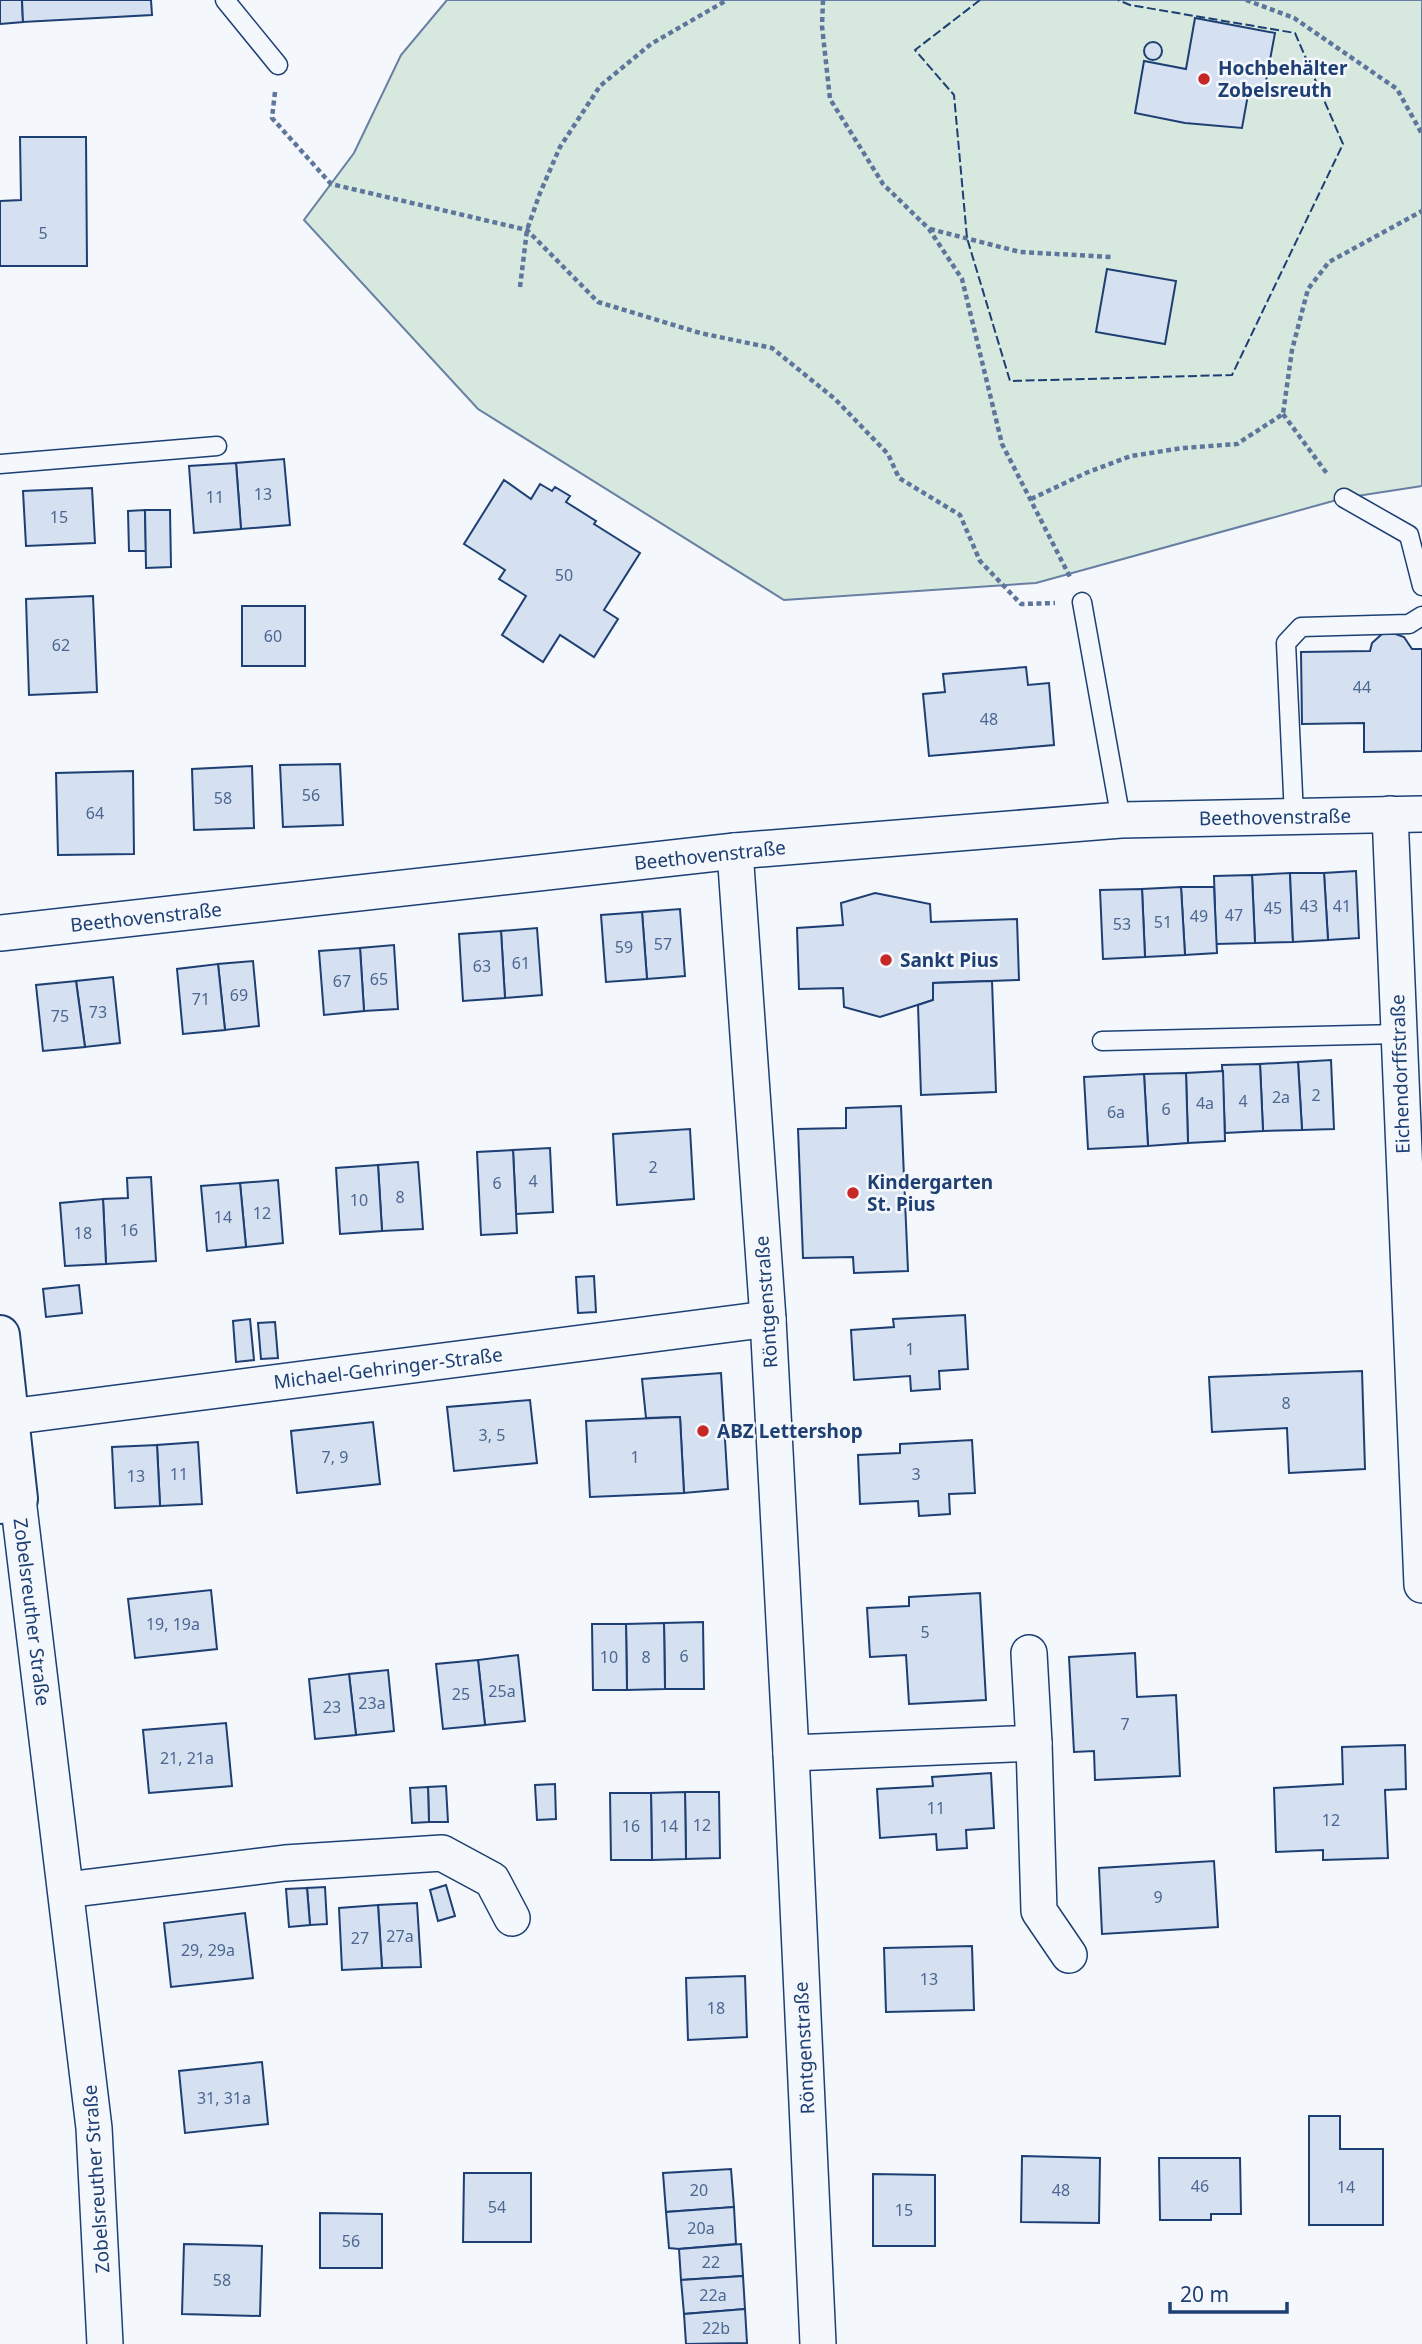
<svg xmlns="http://www.w3.org/2000/svg" width="1422" height="2344" viewBox="0 0 1422 2344" font-family="'Noto Sans',sans-serif">
<rect width="100%" height="100%" fill="#f4f7fb"/>
<path fill="#d7e8df" stroke="#687fa3" stroke-width="2" d="M447,0H1422V486L1344,498L1036,583L784,600L478,409L304,220L354,153L401,55Z"/>
<g fill="#d5e0f0" stroke="#1d3f73" stroke-width="2">
<path d="M0,0H22L23,22L0,24Z"/>
<path d="M22,0H151L152,15L23,22Z"/>
<path d="M1195,18L1275,33L1264,92L1249,89L1242,128L1185,123L1135,113L1144,61L1186,69Z"/>
<circle cx="1153" cy="51" r="9"/>
<path d="M20,137H86L87,266H0V201L21,200Z"/>
<path d="M1107,269L1176,281L1165,344L1096,332Z"/>
<path d="M284,459L290,525L241,529L236,463Z"/>
<path d="M236,463L241,529L194,533L189,466Z"/>
<path d="M504,480L531,499L540,484L552,491L555,487L570,496L566,502L596,521L594,524L640,553L604,610L618,619L594,657L560,635L543,662L502,635L526,596L499,579L505,570L464,544Z"/>
<path d="M92,488L95,543L26,546L23,491Z"/>
<path d="M145,510L146,551H129L128,511Z"/>
<path d="M145,510H170L171,567L146,568Z"/>
<path d="M93,596L97,692L29,695L26,599Z"/>
<rect x="242" y="606" width="63" height="60"/>
<path d="M1390,632L1404,637L1412,649H1422V751L1364,752V723L1302,724L1301,652L1370,651L1372,643L1382,634Z"/>
<path d="M1026,667L1028,685L1049,683L1054,745L929,756L923,694L945,692L943,674Z"/>
<path d="M340,764L343,825L283,827L280,765Z"/>
<path d="M252,766L254,828L194,830L192,769Z"/>
<path d="M133,771L134,854L58,855L56,773Z"/>
<path d="M1356,871L1359,938L1328,940L1324,873Z"/>
<path d="M1290,873L1293,942L1255,943L1252,875Z"/>
<path d="M1290,873H1324L1328,940L1293,942Z"/>
<path d="M1252,875L1255,943L1216,944L1214,876Z"/>
<path d="M1181,887H1214L1217,953L1185,955Z"/>
<path d="M1181,887L1185,955L1145,957L1142,889Z"/>
<path d="M1142,889L1145,957L1103,959L1100,890Z"/>
<path d="M875,893L930,904L931,922L1017,919L1019,980L933,983V1000L880,1017L844,1007L843,988L799,989L797,928L843,925L841,903Z"/>
<path d="M680,909L685,976L647,979L642,912Z"/>
<path d="M642,912L647,979L606,982L601,915Z"/>
<path d="M537,928L542,995L505,998L501,931Z"/>
<path d="M501,931L505,998L463,1001L459,934Z"/>
<path d="M394,945L398,1009L364,1011L360,948Z"/>
<path d="M360,948L364,1011L324,1015L319,951Z"/>
<path d="M253,961L259,1026L225,1030L218,964Z"/>
<path d="M218,964L225,1030L183,1034L177,969Z"/>
<path d="M113,977L120,1043L85,1047L76,981Z"/>
<path d="M76,981L85,1047L43,1051L36,985Z"/>
<path d="M992,981L996,1092L921,1095L918,1005L933,1000V983Z"/>
<path d="M1331,1060L1334,1129L1302,1130L1298,1062Z"/>
<path d="M1298,1062L1302,1130L1263,1131L1260,1064Z"/>
<path d="M1260,1064L1263,1131L1225,1133L1222,1065Z"/>
<path d="M1223,1071L1225,1141L1188,1143L1186,1073Z"/>
<path d="M1186,1073L1188,1143L1148,1146L1144,1074Z"/>
<path d="M1144,1074L1148,1146L1088,1149L1084,1077Z"/>
<path d="M901,1106L908,1271L854,1273L853,1257L803,1258L798,1129L846,1128V1108Z"/>
<path d="M690,1129L694,1199L617,1205L613,1134Z"/>
<path d="M550,1148L553,1212L516,1214L513,1150Z"/>
<path d="M513,1150L517,1233L481,1235L477,1152Z"/>
<path d="M418,1162L423,1229L382,1231L378,1165Z"/>
<path d="M378,1165L382,1231L340,1234L336,1168Z"/>
<path d="M151,1177L156,1261L106,1264L103,1199L128,1198L127,1178Z"/>
<path d="M278,1180L283,1243L246,1247L240,1183Z"/>
<path d="M240,1183L246,1247L207,1251L201,1186Z"/>
<path d="M103,1199L106,1264L65,1266L60,1203Z"/>
<path d="M594,1276L596,1312L578,1313L576,1277Z"/>
<path d="M79,1285L82,1313L46,1317L43,1289Z"/>
<path d="M965,1315L968,1369L939,1371L940,1389L911,1391L910,1376L854,1380L851,1330L894,1327L893,1319Z"/>
<path d="M250,1319L254,1360L236,1362L233,1321Z"/>
<path d="M275,1322L278,1358L261,1359L258,1323Z"/>
<path d="M1362,1371L1365,1469L1289,1473L1287,1428L1212,1432L1209,1377Z"/>
<path d="M721,1373L728,1489L684,1493L680,1417L646,1418L642,1379Z"/>
<path d="M530,1400L537,1463L454,1471L447,1407Z"/>
<path d="M680,1417L684,1493L590,1497L586,1421Z"/>
<path d="M373,1422L380,1484L297,1493L291,1431Z"/>
<path d="M972,1440L975,1493L949,1494L950,1514L919,1516L918,1501L860,1504L858,1455L900,1453V1444Z"/>
<path d="M198,1442L202,1504L160,1506L157,1445Z"/>
<path d="M157,1445L160,1506L115,1508L112,1447Z"/>
<path d="M211,1590L217,1649L135,1658L128,1599Z"/>
<path d="M980,1593L986,1700L909,1704L906,1655L870,1657L867,1608L909,1606V1597Z"/>
<path d="M703,1622L704,1689H665L664,1623Z"/>
<path d="M664,1623L665,1689L627,1690L626,1624Z"/>
<path d="M592,1624H626L627,1690H593Z"/>
<path d="M1135,1653L1137,1697L1176,1695L1180,1776L1095,1780L1094,1751L1074,1752L1069,1657Z"/>
<path d="M518,1655L525,1721L485,1725L478,1660Z"/>
<path d="M478,1660L485,1725L443,1729L436,1664Z"/>
<path d="M388,1670L394,1731L356,1735L349,1674Z"/>
<path d="M349,1674L356,1735L315,1739L309,1679Z"/>
<path d="M226,1723L232,1786L149,1793L143,1730Z"/>
<path d="M1405,1745L1406,1789L1385,1790L1388,1858L1323,1860V1850L1276,1852L1274,1788L1343,1784L1342,1747Z"/>
<path d="M991,1773L994,1828L966,1830L967,1848L937,1850L936,1834L880,1838L877,1789L933,1786L932,1777Z"/>
<path d="M555,1784L556,1819L537,1820L535,1785Z"/>
<path d="M446,1786L448,1822H429L428,1787Z"/>
<path d="M428,1787L429,1822L412,1823L410,1788Z"/>
<path d="M685,1792H719L720,1858L686,1859Z"/>
<path d="M685,1792L686,1859L652,1860L651,1793Z"/>
<path d="M610,1793H651L652,1860H611Z"/>
<path d="M1214,1861L1218,1927L1102,1934L1099,1868Z"/>
<path d="M446,1885L455,1916L438,1921L430,1890Z"/>
<path d="M325,1887L327,1924L310,1925L307,1888Z"/>
<path d="M307,1888L310,1925L289,1927L286,1889Z"/>
<path d="M417,1903L421,1967L382,1968L378,1905Z"/>
<path d="M378,1905L382,1968L342,1970L339,1908Z"/>
<path d="M245,1913L253,1978L171,1987L164,1923Z"/>
<path d="M972,1946L974,2010L886,2012L884,1948Z"/>
<path d="M745,1976L747,2037L688,2040L686,1978Z"/>
<path d="M262,2062L268,2124L185,2133L179,2071Z"/>
<path d="M1309,2116H1340V2149H1383V2225H1309Z"/>
<path d="M1022,2156L1100,2158L1099,2223L1021,2222Z"/>
<path d="M1159,2158H1240L1241,2214H1211V2220H1160Z"/>
<path d="M731,2169L734,2207L666,2212L663,2173Z"/>
<path d="M464,2173H531V2242H463Z"/>
<path d="M873,2174L935,2175V2246H873Z"/>
<path d="M734,2207L736,2244L679,2249L669,2248L666,2212Z"/>
<path d="M320,2213L382,2214V2268H320Z"/>
<path d="M184,2244L262,2246L260,2316L182,2314Z"/>
<path d="M741,2244L743,2276L681,2280L679,2249Z"/>
<path d="M743,2276L745,2309L684,2314L681,2280Z"/>
<path d="M745,2309L747,2343L686,2344L684,2314Z"/>
</g>
<g fill="none" stroke-linecap="round" stroke-linejoin="round">
<defs>
<g id="service">
<path d="M225,0L278,65"/>
<path d="M0,464L217,446"/>
<path d="M1344,498L1409,535L1422,586"/>
<path d="M1082,602L1121,820"/>
<path d="M1294,816L1286,643L1301,627L1409,624L1422,616"/>
<path d="M1102,1041L1399,1034"/>
</g>
<g id="minor">
<path d="M1390,814L1422,1585"/>
<path d="M735,851L768,1319L791,1753L818,2344"/>
<path d="M0,933L735,851L1121,820L1422,814"/>
<path d="M9,1417L768,1319"/>
<path d="M18,1499L94,2128L105,2344"/>
<path d="M1034,1743L1039,1911L1069,1955"/>
<path d="M791,1753L1034,1743L1029,1653"/>
<path d="M66,1890L285,1863L442,1853L492,1880L512,1918"/>
</g>
<path id="tertiary" d="M0,1335L18,1499L0,1504"/>
</defs>
<use href="#service" stroke="#1d3f73" stroke-width="21"/>
<use href="#minor" stroke="#1d3f73" stroke-width="38"/>
<use href="#tertiary" stroke="#1d3f73" stroke-width="42"/>
<g stroke="#5e769c" stroke-width="4.5" stroke-dasharray="5 3.5" stroke-linecap="butt">
<path d="M823,0L822,26L830,99L883,184L929,229L962,279L1002,444L1070,577"/>
<path d="M1246,0L1294,18L1397,89L1422,134"/>
<path d="M275,92L272,118L331,184L527,230L598,302L700,333L772,348L835,399L888,454L899,478L960,515L980,561L1021,604L1055,603"/>
<path d="M930,229L1020,252L1112,257"/>
<path d="M520,287L527,230L540,193L560,147L600,86L651,44L727,0"/>
<path d="M1283,414L1328,475"/>
<path d="M1031,499L1086,473L1131,456L1183,448L1237,444L1283,414L1292,350L1308,289L1329,262L1422,211"/>
</g>
<use href="#service" stroke="#f4f7fb" stroke-width="18"/>
<use href="#minor" stroke="#f4f7fb" stroke-width="35"/>
<use href="#tertiary" stroke="#f4f7fb" stroke-width="38"/>
<path stroke="#1d3f73" stroke-width="2" stroke-dasharray="9 3.5" stroke-linecap="butt" d="M980,0L915,50L954,95L967,238L1010,381L1232,375L1343,144L1295,33L1130,5L1118,0"/>
</g>
<g fill="#c62828" stroke="#f4f7fb" stroke-width="2.5">
<circle cx="1204" cy="79" r="7"/>
<circle cx="886" cy="960" r="7"/>
<circle cx="853" cy="1193" r="7"/>
<circle cx="703" cy="1431" r="7"/>
</g>
<g text-anchor="middle" dominant-baseline="central" stroke-width="5" stroke-linejoin="round" paint-order="stroke">
<g font-size="16" fill="#4b6792">
<text x="43" y="233">5</text>
<text x="263" y="494">13</text>
<text x="215" y="497">11</text>
<text x="59" y="517">15</text>
<text x="564" y="575">50</text>
<text x="273" y="636">60</text>
<text x="61" y="645">62</text>
<text x="1362" y="687">44</text>
<text x="989" y="719">48</text>
<text x="311" y="795">56</text>
<text x="223" y="798">58</text>
<text x="95" y="813">64</text>
<text x="1309" y="906">43</text>
<text x="1342" y="906">41</text>
<text x="1273" y="908">45</text>
<text x="1234" y="915">47</text>
<text x="1199" y="916">49</text>
<text x="1163" y="922">51</text>
<text x="1122" y="924">53</text>
<text x="663" y="944">57</text>
<text x="624" y="947">59</text>
<text x="521" y="963">61</text>
<text x="482" y="966">63</text>
<text x="379" y="979">65</text>
<text x="342" y="981">67</text>
<text x="239" y="995">69</text>
<text x="201" y="999">71</text>
<text x="98" y="1012">73</text>
<text x="60" y="1016">75</text>
<text x="1316" y="1095">2</text>
<text x="1281" y="1097">2a</text>
<text x="1243" y="1101">4</text>
<text x="1205" y="1103">4a</text>
<text x="1166" y="1109">6</text>
<text x="1116" y="1112">6a</text>
<text x="653" y="1167">2</text>
<text x="533" y="1181">4</text>
<text x="497" y="1183">6</text>
<text x="400" y="1197">8</text>
<text x="359" y="1200">10</text>
<text x="262" y="1213">12</text>
<text x="223" y="1217">14</text>
<text x="129" y="1230">16</text>
<text x="83" y="1233">18</text>
<text x="910" y="1349">1</text>
<text x="1286" y="1403">8</text>
<text x="492" y="1435">3, 5</text>
<text x="335" y="1457">7, 9</text>
<text x="635" y="1457">1</text>
<text x="179" y="1474">11</text>
<text x="916" y="1474">3</text>
<text x="136" y="1476">13</text>
<text x="173" y="1624">19, 19a</text>
<text x="925" y="1632">5</text>
<text x="684" y="1656">6</text>
<text x="609" y="1657">10</text>
<text x="646" y="1657">8</text>
<text x="502" y="1691">25a</text>
<text x="461" y="1694">25</text>
<text x="372" y="1703">23a</text>
<text x="332" y="1707">23</text>
<text x="1125" y="1724">7</text>
<text x="187" y="1758">21, 21a</text>
<text x="936" y="1808">11</text>
<text x="1331" y="1820">12</text>
<text x="702" y="1825">12</text>
<text x="631" y="1826">16</text>
<text x="669" y="1826">14</text>
<text x="1158" y="1897">9</text>
<text x="400" y="1936">27a</text>
<text x="360" y="1938">27</text>
<text x="208" y="1950">29, 29a</text>
<text x="929" y="1979">13</text>
<text x="716" y="2008">18</text>
<text x="224" y="2098">31, 31a</text>
<text x="1200" y="2186">46</text>
<text x="1346" y="2187">14</text>
<text x="699" y="2190">20</text>
<text x="1061" y="2190">48</text>
<text x="497" y="2207">54</text>
<text x="904" y="2210">15</text>
<text x="701" y="2228">20a</text>
<text x="351" y="2241">56</text>
<text x="711" y="2262">22</text>
<text x="222" y="2280">58</text>
<text x="713" y="2295">22a</text>
<text x="716" y="2328">22b</text>
</g>
<g font-size="19" font-weight="bold" fill="#1d3f73" stroke="#f4f7fb" text-anchor="start">
<text x="1218" y="68">Hochbehälter<tspan x="1218" dy="22">Zobelsreuth</tspan></text>
<text x="900" y="960">Sankt Pius</text>
<text x="867" y="1182">Kindergarten<tspan x="867" dy="22">St. Pius</tspan></text>
<text x="717" y="1431">ABZ Lettershop</text>
</g>
<g font-size="19" fill="#1d3f73" stroke="#f4f7fb">
<text transform="translate(1275 817) rotate(-1)">Beethovenstraße</text>
<text transform="translate(710 855) rotate(-6)">Beethovenstraße</text>
<text transform="translate(146 917) rotate(-6)">Beethovenstraße</text>
<text transform="translate(1400 1074) rotate(-92)">Eichendorffstraße</text>
<text transform="translate(766 1302) rotate(-94)">Röntgenstraße</text>
<text transform="translate(388 1368) rotate(-7)">Michael-Gehringer-Straße</text>
<text transform="translate(32 1612) rotate(83)">Zobelsreuther Straße</text>
<text transform="translate(804 2048) rotate(-93)">Röntgenstraße</text>
<text transform="translate(96 2179) rotate(-94)">Zobelsreuther Straße</text>
</g>
</g>
<path d="M1170 2302v10h117v-10" fill="none" stroke="#1d3f73" stroke-width="3.5"/>
<text x="1180" y="2302" font-size="21" fill="#1d3f73" stroke="#f4f7fb" stroke-width="5" paint-order="stroke">20 m</text>
</svg>
